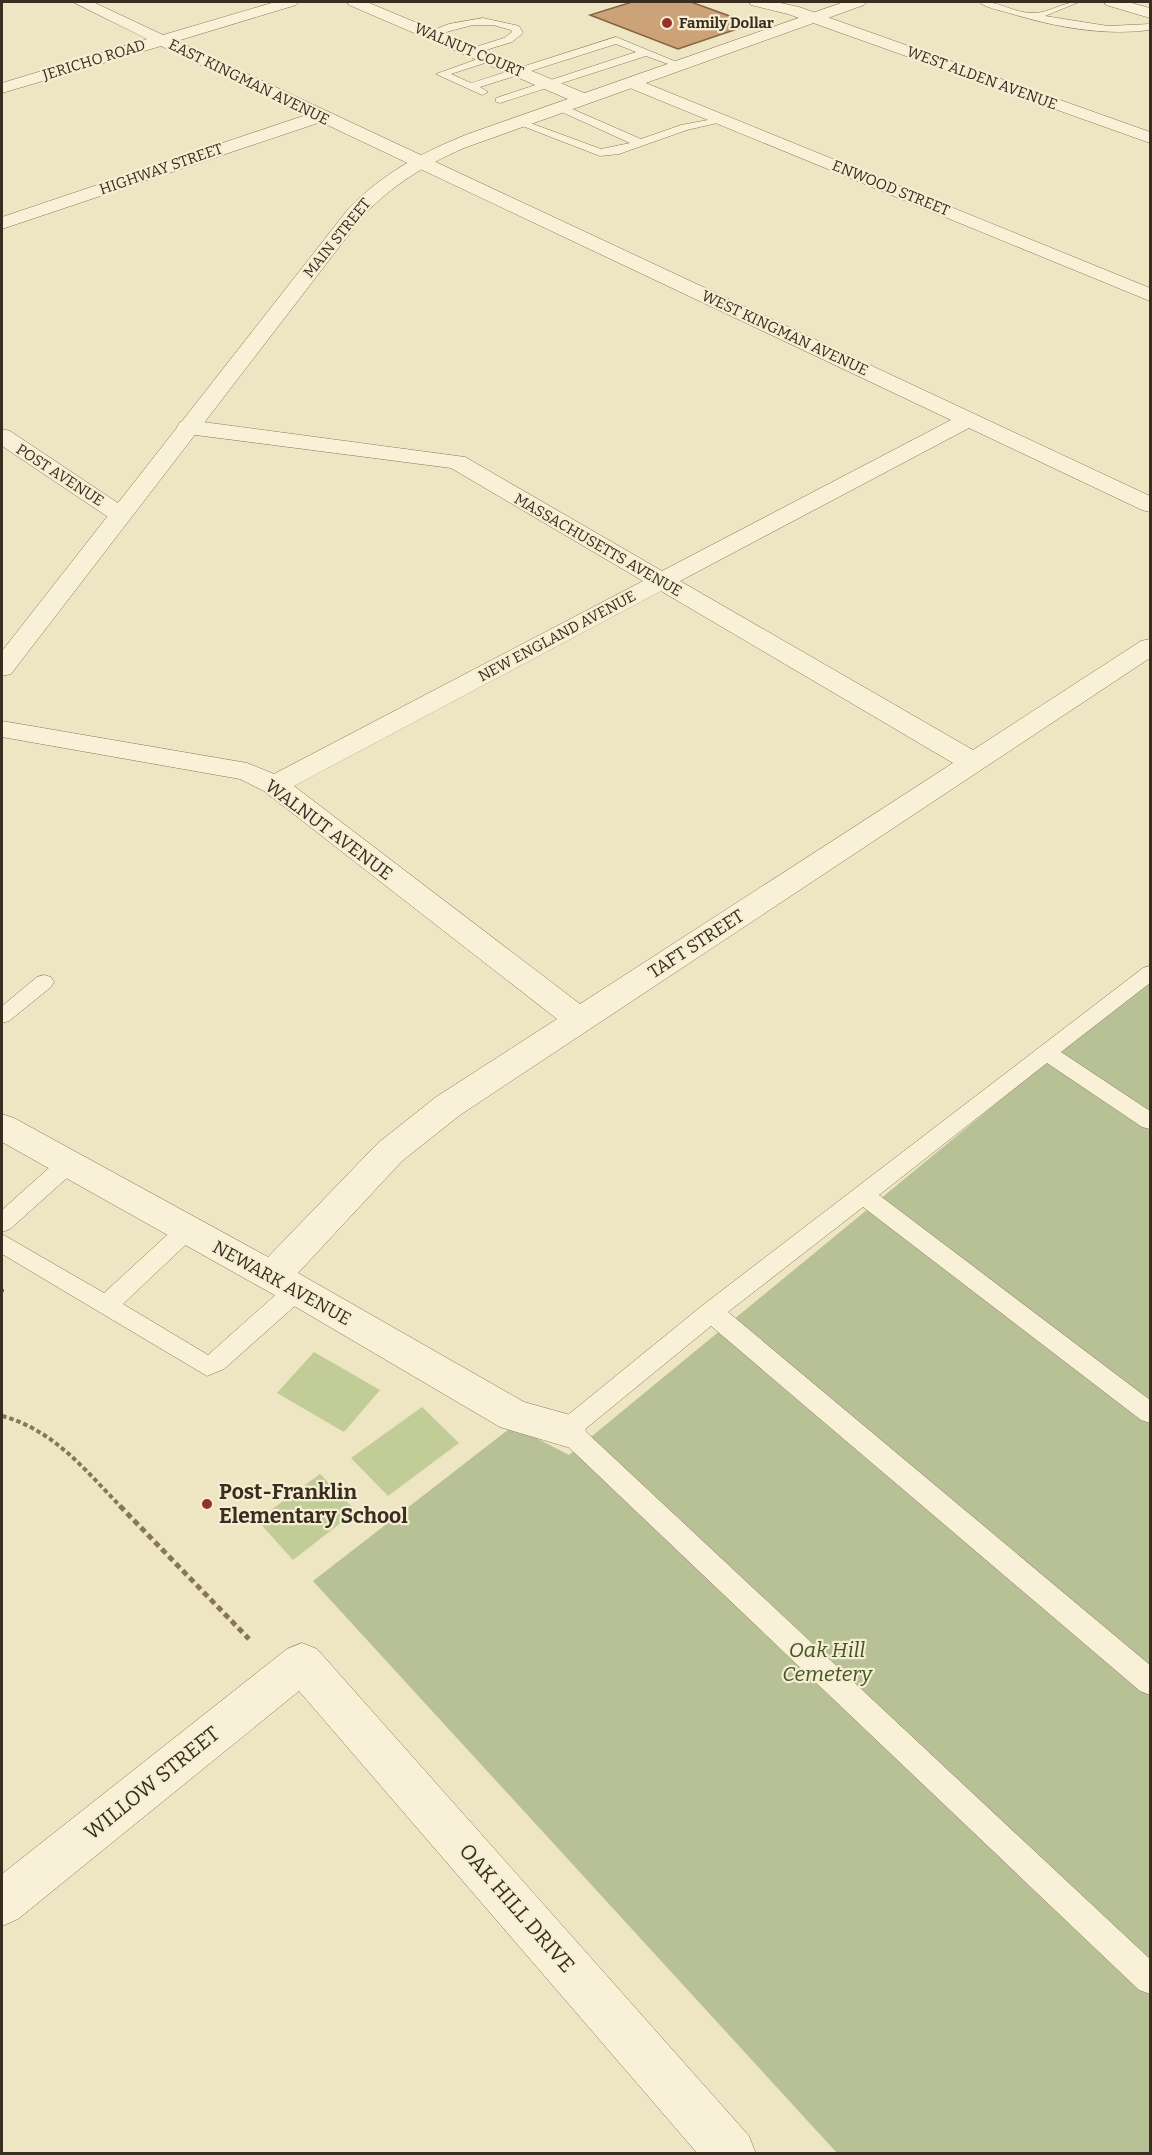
<svg xmlns="http://www.w3.org/2000/svg" width="1152" height="2155" viewBox="0 0 1152 2155" font-family="Bitter,serif">
<rect width="100%" height="100%" fill="#eee5c3"/>
<g fill="#c2cc97">
<path d="M314,1352L380,1390L344,1432L277,1393Z"/>
<path d="M422,1407L459,1443L388,1496L351,1458Z"/>
<path d="M320,1474L356,1511L293,1560L257,1520Z"/>
</g>
<path fill="#b8c196" d="M1150,977V2153H837L313,1581L513,1426L569,1455Z"/>
<path fill="#cca279" stroke="#876240" stroke-width="1.5" d="M632,2H691L752,24L678,49L590,15Z"/>
<g fill="none" stroke-linecap="round" stroke-linejoin="round">
<defs>
<g id="service">
<path d="M979,2C998,0 1015,14 1034,13C1049,13 1062,2 1079,2L1045,16L1108,26L1150,24V30C1102,36 1055,27 1009,13C999,10 986,8 979,2Z"/>
<path d="M483,18L519,26L523,33L512,42L473,54L468,51L469,49L504,38L512,32L511,30L493,25H473L431,36L426,33L449,24Z"/>
<path d="M616,37L684,65L679,68L646,56L500,103L496,102V98L636,52L616,44L480,87L488,92L482,95L436,74L486,56H494V60L451,74L471,83Z"/>
<path d="M555,105H563L641,139L681,125L724,117L730,120L687,130L619,154L600,156L512,122L522,120L601,149L630,143L555,109Z"/>
<path d="M1150,966V983L1061,1052L1150,1111V1129L1142,1127L1047,1063L879,1195L1150,1400V1423L1141,1420L863,1207L728,1312L1150,1665V1695L1140,1691L711,1326L584,1430L1150,1959V1994L1139,1990L558,1437L555,1430L558,1423L703,1305L1143,968Z"/>
<path d="M44,975L51,977L54,982L51,987L9,1021L2,1023V1006L37,977Z"/>
<path d="M68,1156L76,1158L79,1164L76,1170L10,1229L2,1232V1210L60,1158Z"/>
<path d="M187,1221L195,1224L198,1230L195,1236L123,1304L208,1355L289,1283L297,1281L305,1283L309,1290L305,1297L224,1369L207,1376L2,1254V1234L104,1293L179,1224Z"/>
</g>
<g id="minor">
<path d="M73,2H93L163,35L275,2H298L296,5L177,41L1150,496V512L1142,510L969,428L680,581L973,750L1141,641L1150,639V658L460,1115L402,1161L298,1273L524,1402L581,1418L586,1430L581,1442L567,1447L500,1427L301,1310L2,1142V1114L14,1118L268,1257L378,1143L436,1097L557,1019L264,791L240,779L2,737V721L247,763L274,774L643,581L451,468L188,434L180,432L177,427L180,422L188,420L465,457L662,571L951,420L321,122L2,229V217L306,115L161,46L2,93V83L147,39ZM661,591L953,763L580,1004L294,786Z"/>
<path d="M347,2H367L589,95L592,99L583,104L577,103L349,5Z"/>
<path d="M749,2H776L799,7L1150,132V143L788,14L751,5Z"/>
<path d="M1104,2H1128L1150,8V18L1106,5Z"/>
<path d="M631,77L1150,288V301L625,86L622,82Z"/>
<path d="M2,429L10,431L127,509L131,514L127,519L119,521L111,519L2,446Z"/>
<path d="M302,1643L317,1649L749,2136L756,2154H698L299,1691L18,1919L2,1926V1874L287,1649Z"/>
</g>
<path id="tertiary" d="M844,2H866L864,5L464,148C425,165 392,185 363,216L11,674L2,676V651L349,208C383,173 423,152 468,134Z"/>
</defs>
<use href="#service" stroke="#88765a" stroke-width="1"/>
<use href="#minor" stroke="#88765a" stroke-width="1"/>
<use href="#tertiary" stroke="#88765a" stroke-width="1"/>
<g stroke="#88765a" stroke-width="4" stroke-dasharray="4.5 3" stroke-linecap="butt">
<path d="M2,1289V1292"/>
<path d="M2,1416C54,1430 85,1470 121,1507"/>
</g>
<path stroke="#88765a" stroke-width="5" stroke-dasharray="6 4" stroke-linecap="butt" d="M120,1506L249,1639"/>
<use href="#service" fill="#f9f1d7" fill-rule="evenodd"/>
<use href="#minor" fill="#f9f1d7" fill-rule="evenodd"/>
<use href="#tertiary" fill="#f9f1d7" fill-rule="evenodd"/>
</g>
<g fill="#97322a" stroke="#f5eed3" stroke-width="2">
<circle cx="667" cy="23" r="6"/>
<circle cx="207" cy="1504" r="6"/>
</g>
<g text-anchor="middle" dominant-baseline="central" stroke-width="4.5" stroke-linejoin="round" paint-order="stroke">
<g font-size="15" font-weight="bold" fill="#382d1e" stroke="#f5eed3" text-anchor="start">
<text x="679" y="23">Family Dollar</text>
</g>
<g font-size="15" fill="#382d1e" stroke="#f5eed3">
<text transform="translate(469 50) rotate(23)">WALNUT COURT</text>
<text transform="translate(94 60) rotate(-17)">JERICHO ROAD</text>
<text transform="translate(982 78) rotate(20)">WEST ALDEN AVENUE</text>
<text transform="translate(249 82) rotate(26)">EAST KINGMAN AVENUE</text>
<text transform="translate(161 169) rotate(-19)">HIGHWAY STREET</text>
<text transform="translate(891 188) rotate(22)">ENWOOD STREET</text>
<text transform="translate(337 238) rotate(-51)">MAIN STREET</text>
<text transform="translate(785 333) rotate(25)">WEST KINGMAN AVENUE</text>
<text transform="translate(60 475) rotate(33)">POST AVENUE</text>
<text transform="translate(598 545) rotate(30)">MASSACHUSETTS AVENUE</text>
<text transform="translate(557 636) rotate(-28)">NEW ENGLAND AVENUE</text>
</g>
<g font-size="18" fill="#382d1e" stroke="#f5eed3">
<text transform="translate(329 830) rotate(37)">WALNUT AVENUE</text>
<text transform="translate(696 944) rotate(-33)">TAFT STREET</text>
<text transform="translate(282 1283) rotate(29)">NEWARK AVENUE</text>
</g>
<g font-size="21" font-weight="bold" fill="#382d1e" stroke="#f5eed3" text-anchor="start">
<text x="219" y="1492">Post-Franklin<tspan x="219" dy="24">Elementary School</tspan></text>
</g>
<g font-size="21" font-style="italic" fill="#455525" stroke="#f5eed3">
<text x="827" y="1650">Oak Hill<tspan x="827" dy="24">Cemetery</tspan></text>
</g>
<g font-size="21" fill="#382d1e" stroke="#f5eed3">
<text transform="translate(152 1783) rotate(-39)">WILLOW STREET</text>
<text transform="translate(517 1908) rotate(49)">OAK HILL DRIVE</text>
</g>
</g>
<rect width="1152" height="2155" fill="none" stroke="#382d1e" stroke-width="6"/>
</svg>
